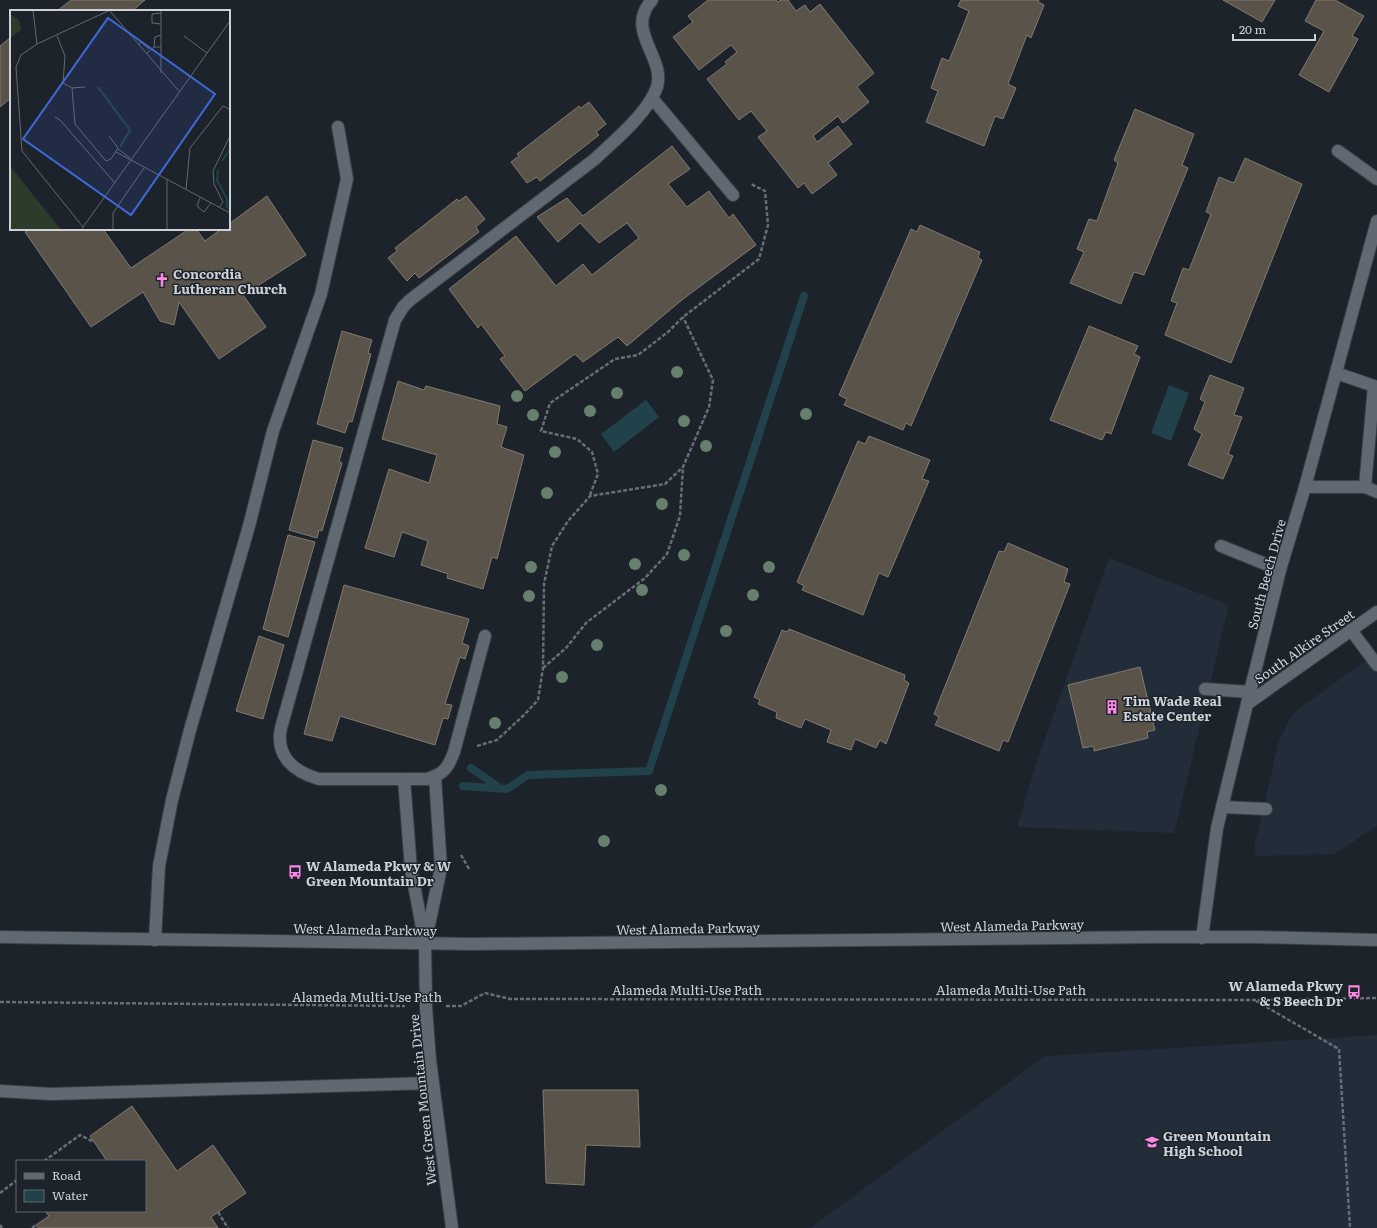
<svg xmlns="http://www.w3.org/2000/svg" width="1377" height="1228" viewBox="0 0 1377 1228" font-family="Literata,serif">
<rect width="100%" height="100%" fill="#1c232b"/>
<g fill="#222d39">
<path d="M1109,558L1229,605L1174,833L1017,827L1035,767Z"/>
<path d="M1377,653V826L1335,854L1257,856L1255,851V843L1279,741L1290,719L1298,709Z"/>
<path d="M1377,1035V1228H810L1045,1056Z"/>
</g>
<g fill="#21424a">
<path d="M1169,385L1189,393L1171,441L1151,433Z"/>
<path d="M646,400L659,417L614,452L601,434Z"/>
</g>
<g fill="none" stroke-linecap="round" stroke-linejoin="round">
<g stroke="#21424a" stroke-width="8">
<path d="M471,768L500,788"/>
<path d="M463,786L507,789L528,775L649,771L804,296"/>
</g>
</g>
<g fill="#5a5349" stroke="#827a6f">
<path d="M71,0H145L132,11H57Z"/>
<path d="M708,0H776L778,2L781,0H788L796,11L805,5L810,12L820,4L874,73L857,87L869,102L843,123L838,116L813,136L817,142L838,126L852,144L828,163L837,175L812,194L804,183L798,188L758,137L767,131L751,111L739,120L707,79L727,64L725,62L737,52L731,45L699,70L673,37L693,22L688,16Z"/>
<path d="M961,0H1039L1038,2L1044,5L1031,38L1027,35L1008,84L1016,88L1003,119L995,116L984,146L926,122L938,91L931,88L942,58L949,61L969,11L958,6Z"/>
<path d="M1223,0H1275L1262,22Z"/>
<path d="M1316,0H1335L1364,16L1352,36L1358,39L1329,92L1299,75L1324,31L1305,21Z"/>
<path d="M11,37V98L0,107V46Z"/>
<path d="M589,102L606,124L596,132L599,135L540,181L537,177L527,183L511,162L519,156L517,154L579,106L581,108Z"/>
<path d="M1135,109L1194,134L1182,165L1188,168L1144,275L1134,272L1121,304L1070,283L1084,252L1077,249L1089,219L1097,221L1118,163L1114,160Z"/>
<path d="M672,146L690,169L668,184L687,207L709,191L729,218L733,214L756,245L683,299L627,346L618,337L583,362L575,354L525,391L500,359L505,356L481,324L478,328L449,289L516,236L556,286L583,264L592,275L639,238L627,223L599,243L580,223L558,242L537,217L567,198L583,216Z"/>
<path d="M1245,158L1302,184L1231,363L1165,335L1177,303L1171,301L1183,268L1189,270L1211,214L1206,212L1219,177L1234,183Z"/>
<path d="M267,196L306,255L243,295L266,327L219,359L179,302L174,325L160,321L143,292L91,327L25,232L29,229H103L131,268L189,229H196L205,241L221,229H229V224Z"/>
<path d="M466,196L485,219L476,227L479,232L419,278L415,273L407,281L388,258L397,251L395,248L457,199L459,201Z"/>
<path d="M920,225L980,252L978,258L982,260L911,426L906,423L903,430L844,405L847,399L839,395L911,229L917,232Z"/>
<path d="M1089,326L1138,346L1134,354L1140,357L1111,434L1106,432L1102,440L1050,420Z"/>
<path d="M342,331L372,340L368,353L371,354L352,422L349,421L345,433L317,424Z"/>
<path d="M1210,375L1244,388L1234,415L1242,417L1228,454L1233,456L1223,479L1188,465L1202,434L1194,429L1205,402L1200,399Z"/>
<path d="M398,381L424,390L426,386L500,406L497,424L507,427L501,447L524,455L497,559L492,557L483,589L447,578L448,574L421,565L428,541L402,532L394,557L365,548L389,469L429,483L437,455L382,439Z"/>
<path d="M869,436L930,460L922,479L929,481L888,577L879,573L863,615L802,590L804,586L797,582L858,441L865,444Z"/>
<path d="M313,440L343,448L339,461L342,463L322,531L319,530L317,538L289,530Z"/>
<path d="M288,535L315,542L288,637L263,629Z"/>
<path d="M1008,543L1068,569L1064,582L1070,584L1008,742L1003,740L999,751L935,725L939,717L934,714L999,551L1004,552Z"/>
<path d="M344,585L469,619L462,643L469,646L465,659L460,657L445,704L452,705L448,719L443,718L435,745L340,716L332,741L304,734Z"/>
<path d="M789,629L905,675L904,680L909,683L886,744L880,740L876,748L855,739L851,750L827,742L831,730L805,719L801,728L776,718L777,712L758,704L760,700L754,697L782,630L787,632Z"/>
<path d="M259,636L284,645L263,719L236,711Z"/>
<path d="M1140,667L1155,730L1147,732L1148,738L1094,751V746L1083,748L1068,685Z"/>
<path d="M543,1090H638L640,1147L586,1145L584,1185L546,1183Z"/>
<path d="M132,1106L177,1171L213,1145L246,1193L211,1217L218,1228H38L36,1225L49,1216L45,1211H145V1161H107L90,1136Z"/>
</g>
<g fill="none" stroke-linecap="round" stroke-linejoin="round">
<defs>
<g id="lane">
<path d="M652,98L733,195"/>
<path d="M1338,151L1377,179"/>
<path d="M1336,373L1374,386L1365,487"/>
<path d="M1305,487H1365L1377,492"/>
<path d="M1221,546L1280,570"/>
<path d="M1351,630L1377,665"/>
<path d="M485,636L454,752C448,768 444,774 427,779H319C294,772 275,756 281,728L395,320L403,307L410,300L595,159C615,140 648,113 657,87C666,57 624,31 652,0"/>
<path d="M1205,689L1250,692"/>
<path d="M404,779L411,869L424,938"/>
<path d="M1222,807L1266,809"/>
<path d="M155,940L159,866L172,800L190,730L249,526L273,431L321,294L347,179L338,127"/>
<path d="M425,944L441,868L435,777"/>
<path d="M0,1091L51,1094L432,1083"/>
</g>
<g id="street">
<path d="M1247,704L1280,570L1305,487L1377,221"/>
<path d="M425,944L426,1007L430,1060L452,1228"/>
</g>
<g id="secondary">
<path d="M0,937L473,944L1156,937H1256L1377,940"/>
<path d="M1202,938L1217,828L1247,704L1377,612"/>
</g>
</defs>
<use href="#lane" stroke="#3a3f46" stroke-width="14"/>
<use href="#street" stroke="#3a3f46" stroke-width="14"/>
<use href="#secondary" stroke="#3a3f46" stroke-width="14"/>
<g stroke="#686e75" stroke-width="2.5" stroke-dasharray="4 2" stroke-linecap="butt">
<path d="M590,495L598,474L592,452L577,439L541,431L550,403L615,359L638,355L668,332L683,317L759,259L768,225L765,191L751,184"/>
<path d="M543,668L566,648L586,623L645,578L667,554L680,516L683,467"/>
<path d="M477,746L497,740L525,714L538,700L543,668L544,584L552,546L568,521L590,496L665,484L683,467L709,407L713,380L683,317"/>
<path d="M461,855L469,869"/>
<path d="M1256,1001L1339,1049L1350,1228"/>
<path d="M0,1002L405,1006"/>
<path d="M446,1006H461L485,993L510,999L1255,1000L1377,998"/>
<path d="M44,1161L80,1135L94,1142"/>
<path d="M0,1193L17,1180"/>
<path d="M218,1212L228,1228"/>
<path d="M0,1225L2,1228"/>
<path d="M32,1228L36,1225"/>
</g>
<use href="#lane" stroke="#606872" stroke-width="12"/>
<use href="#street" stroke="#606872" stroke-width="12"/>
<use href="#secondary" stroke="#606872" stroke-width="12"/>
</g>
<g fill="#67806e">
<circle cx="677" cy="372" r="6"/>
<circle cx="617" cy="393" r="6"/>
<circle cx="517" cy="396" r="6"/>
<circle cx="590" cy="411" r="6"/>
<circle cx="806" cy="414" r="6"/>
<circle cx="533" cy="415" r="6"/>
<circle cx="684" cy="421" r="6"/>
<circle cx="706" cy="446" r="6"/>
<circle cx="555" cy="452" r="6"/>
<circle cx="547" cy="493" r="6"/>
<circle cx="662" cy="504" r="6"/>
<circle cx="684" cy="555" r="6"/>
<circle cx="635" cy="564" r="6"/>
<circle cx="531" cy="567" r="6"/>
<circle cx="769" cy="567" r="6"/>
<circle cx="642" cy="590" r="6"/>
<circle cx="753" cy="595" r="6"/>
<circle cx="529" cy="596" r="6"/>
<circle cx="726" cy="631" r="6"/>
<circle cx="597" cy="645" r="6"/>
<circle cx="562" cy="677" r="6"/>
<circle cx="495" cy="723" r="6"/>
<circle cx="661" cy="790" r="6"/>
<circle cx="604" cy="841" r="6"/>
</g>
<defs>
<symbol id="church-bare" viewBox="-9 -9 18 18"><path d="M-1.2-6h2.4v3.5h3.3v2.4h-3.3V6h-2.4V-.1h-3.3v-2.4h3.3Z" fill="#fc86e3" stroke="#1c232b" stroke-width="2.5" paint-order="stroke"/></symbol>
<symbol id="building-bare" viewBox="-9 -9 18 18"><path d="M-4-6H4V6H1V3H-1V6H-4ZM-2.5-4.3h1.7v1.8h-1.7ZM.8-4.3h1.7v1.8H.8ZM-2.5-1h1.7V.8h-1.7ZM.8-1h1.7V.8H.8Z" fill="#fc86e3" stroke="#1c232b" stroke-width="2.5" paint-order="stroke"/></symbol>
<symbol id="bus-bare" viewBox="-9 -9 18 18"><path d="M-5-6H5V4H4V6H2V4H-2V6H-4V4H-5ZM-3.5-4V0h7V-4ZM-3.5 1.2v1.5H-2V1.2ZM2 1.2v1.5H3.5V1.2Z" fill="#fc86e3" stroke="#1c232b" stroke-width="2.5" paint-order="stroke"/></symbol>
<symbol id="school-bare" viewBox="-9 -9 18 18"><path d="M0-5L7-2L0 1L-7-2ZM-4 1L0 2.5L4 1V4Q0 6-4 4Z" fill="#fc86e3" stroke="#1c232b" stroke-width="2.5" paint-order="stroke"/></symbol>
</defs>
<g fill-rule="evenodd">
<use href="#church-bare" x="152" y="270" width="20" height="20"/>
<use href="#building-bare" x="1102" y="697" width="20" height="20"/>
<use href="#bus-bare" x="285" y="862" width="20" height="20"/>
<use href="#bus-bare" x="1344" y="982" width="20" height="20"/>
<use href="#school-bare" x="1142" y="1132" width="20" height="20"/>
</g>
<g text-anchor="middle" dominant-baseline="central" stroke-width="3" stroke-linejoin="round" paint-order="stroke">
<g font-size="13" font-weight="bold" fill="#ced2d8" stroke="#1c232b" text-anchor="start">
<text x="173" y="273">Concordia<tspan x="173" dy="15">Lutheran Church</tspan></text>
<text x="1123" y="700">Tim Wade Real<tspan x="1123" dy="15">Estate Center</tspan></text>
<text x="306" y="865">W Alameda Pkwy &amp; W<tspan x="306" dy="15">Green Mountain Dr</tspan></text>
<text x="1343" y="985" text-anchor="end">W Alameda Pkwy<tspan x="1343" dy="15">&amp; S Beech Dr</tspan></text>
<text x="1163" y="1135">Green Mountain<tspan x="1163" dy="15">High School</tspan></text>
</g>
<g font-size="13" fill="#ced2d8" stroke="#1c232b">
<text transform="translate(1266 574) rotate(-75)">South Beech Drive</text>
<text transform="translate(1304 646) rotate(-35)">South Alkire Street</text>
<text transform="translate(1012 925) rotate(-1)">West Alameda Parkway</text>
<text transform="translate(688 928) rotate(-1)">West Alameda Parkway</text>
<text transform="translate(365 929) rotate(1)">West Alameda Parkway</text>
<text x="687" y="989">Alameda Multi-Use Path</text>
<text x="1011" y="989">Alameda Multi-Use Path</text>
<text x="367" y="996">Alameda Multi-Use Path</text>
<text transform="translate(422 1100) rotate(-96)">West Green Mountain Drive</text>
</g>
</g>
<g transform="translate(10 10)">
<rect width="220" height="220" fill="#1c232b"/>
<path d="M0,4L9,10L11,20L0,28ZM0,156L51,220H0Z" fill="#2c3c2b"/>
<path fill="none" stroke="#21424a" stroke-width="2" d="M88,77L120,120L110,137M212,151L220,139M208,160L207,170L217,189V197L220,199"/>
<path fill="none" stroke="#636970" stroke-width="1" d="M23,0L27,34L11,45L6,57L12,141L73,217M99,0L169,81M151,0V63M151,3L142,4V13L151,14M47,26L55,46L53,73L62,78L75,77M174,26L197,43M27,34L100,0M128,35L131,32L139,39M144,37L145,27L151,25M136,44L144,37H151M62,78L65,114L96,151L101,149L108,138L99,126M45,107L50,110L105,173M108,139L120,148M106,142L220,203M176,179L180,138L213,96L219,99M190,188L187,196L194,202L201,193M209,198L213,192L204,174L203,161L220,126M103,219V203L134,158M71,220L220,11M157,220V169"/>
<path fill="#4068d8" fill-opacity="0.15" stroke="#4068d8" stroke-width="2" d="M98,8L205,84L121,205L13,129Z"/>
<rect width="220" height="220" fill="none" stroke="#ced2d8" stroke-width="2"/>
</g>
<rect x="16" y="1160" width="130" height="52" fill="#1c232b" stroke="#636970"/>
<rect x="24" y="1173" width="20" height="6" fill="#606872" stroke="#636970"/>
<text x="52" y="1180" font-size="12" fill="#ced2d8">Road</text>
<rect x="24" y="1190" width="20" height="12" fill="#21424a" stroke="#636970"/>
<text x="52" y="1200" font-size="12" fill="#ced2d8">Water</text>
<path d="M1233 34v6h82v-6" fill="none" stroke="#ced2d8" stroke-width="2"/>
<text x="1239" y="34" font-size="12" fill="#ced2d8" stroke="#1c232b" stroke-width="3" paint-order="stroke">20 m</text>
</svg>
